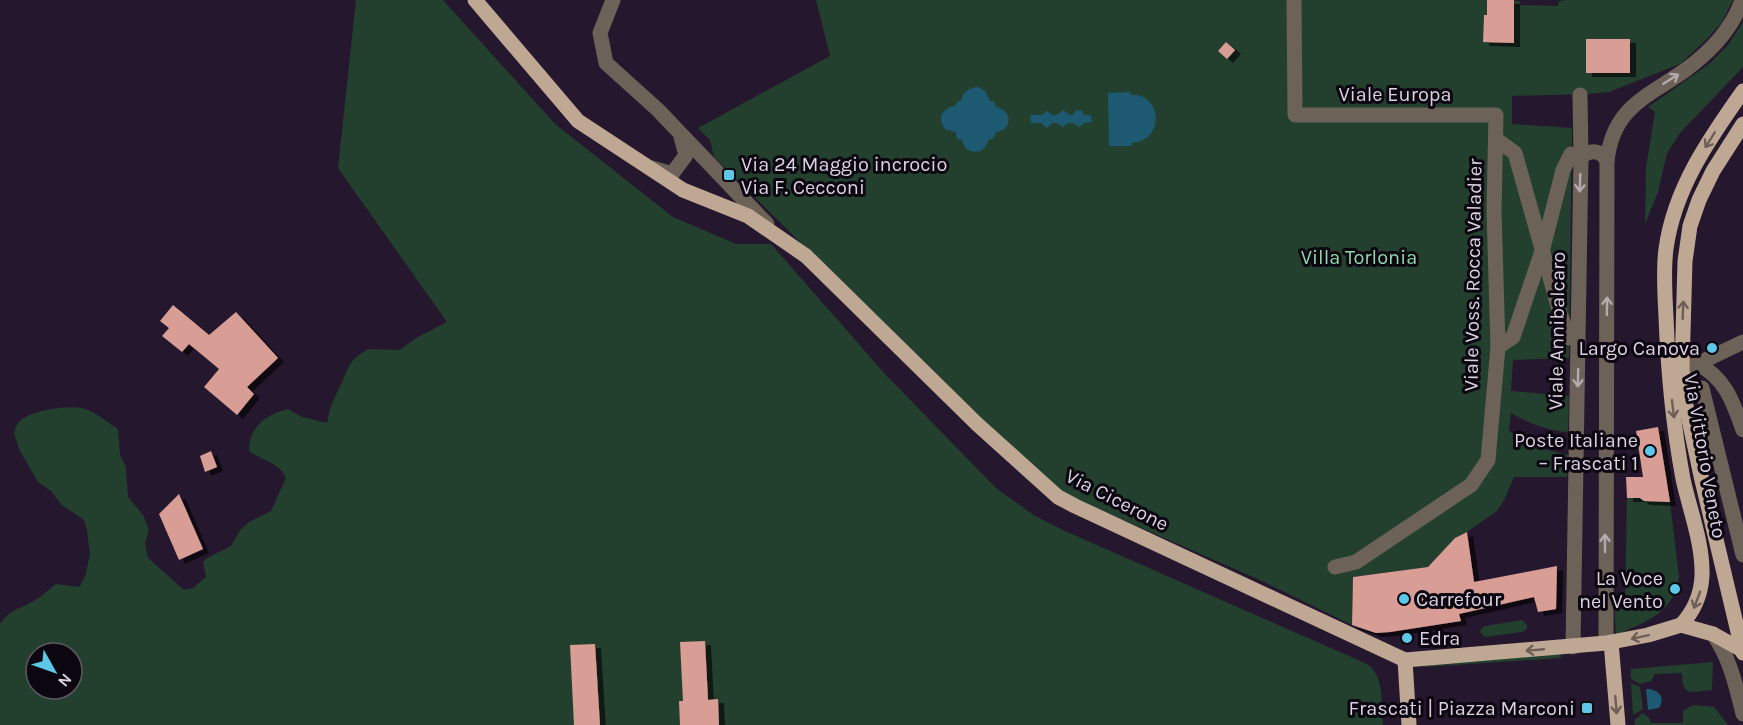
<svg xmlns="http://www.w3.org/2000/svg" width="1743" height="725" viewBox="0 0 1743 725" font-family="Karla,sans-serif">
<defs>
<filter id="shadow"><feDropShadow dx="6" dy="4" stdDeviation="0" flood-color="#0009"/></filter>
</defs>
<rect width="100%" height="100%" fill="#25172d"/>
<g fill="#23402f" fill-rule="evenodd">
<path d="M356,0H443L555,124L673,217L736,244H771L885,374L996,488L1035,516L1065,531L1367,664C1385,676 1381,705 1383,725H0V624C12,608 16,611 32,602C40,598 48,590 56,584L79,587L85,577L90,554L87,530L84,520L62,505L51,491L38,482L19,449L14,433C15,430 17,423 20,421C31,410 71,404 85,409C97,413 107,422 118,429L120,455L126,467L128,497L143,515L149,530L145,543L148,558L184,590L193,588L206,577L203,562L207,558L231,546L241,529L249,522L271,511L286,478C279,462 262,461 249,451C249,427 265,415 288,409L302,417L327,423L330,408L350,364L356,357L368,349L400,350L416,338L447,322L338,168ZM36,653H72V689H36Z"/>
<path d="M816,0H1487V15H1484L1483,42H1514V1H1520V5L1558,6L1559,1L1567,0H1733L1722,22L1705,41L1680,64L1609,92L1586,94L1512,96V124L1572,128L1569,358L1513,360L1511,391L1569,396L1568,432C1547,431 1529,423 1511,413L1509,431L1537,447L1568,455L1567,477H1514L1504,500L1497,511L1467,532L1455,538L1428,567L1353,577L1352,625L1262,581L1064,494L973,413L714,157L710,140L698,128L830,56ZM961,101L996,107C996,119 999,132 989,139L955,135L958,104Z"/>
<path d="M1743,22V67L1680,133L1667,153L1658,192L1645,224L1646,167L1655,112L1648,107L1709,64L1728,45Z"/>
<path d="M1627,498H1640L1644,501L1670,502L1679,577C1673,614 1647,621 1616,635L1614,604H1625Z"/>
<path d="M1522,620L1527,625V629L1522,632L1485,637L1480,632L1481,629L1485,626Z"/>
<path d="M1560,652L1561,658L1423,667L1422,663Z"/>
<path d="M1713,662L1712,690C1691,692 1682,697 1682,673L1655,674L1651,681L1640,684L1631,679V669Z"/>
<path d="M1631,683L1640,687L1643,709L1633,715Z"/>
<path d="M1693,705L1714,707L1728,725H1635L1634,720L1643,713L1649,718L1651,723H1683V711Z"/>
</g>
<g fill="#1d5a71">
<path d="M978,87L985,91L990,101H994L996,107C1013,110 1013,130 996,132L993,139H989C985,151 977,155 966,149L961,139H957L955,132L945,129C937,118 942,108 955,106L958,101H961C963,91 969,88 978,87Z"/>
<path d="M1130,92V95C1162,92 1166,141 1132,143V146H1109L1108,93Z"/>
<path d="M1063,110L1069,115H1073L1075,111L1081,110L1084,115H1091L1092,122L1084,123L1079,127L1073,123H1068L1063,127L1057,123H1052L1047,128L1041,123H1031L1030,115H1042L1047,111L1052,115H1057Z"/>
<path d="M1646,689C1658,689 1666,697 1659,708L1648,710Z"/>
</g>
<g fill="#d89d95" filter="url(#shadow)">
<path d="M1487,0H1514V43L1483,42L1484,15H1487Z"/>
<rect x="1586" y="39" width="44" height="34"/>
<path d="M1226,42L1235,50L1227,59L1218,51Z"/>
<path d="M173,305L209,335L236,312L278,358L247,387L254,394L237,415L204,387L219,369L189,344L182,352L162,336L169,328L160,321Z"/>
<path d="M1658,427L1670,502L1644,501L1640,498H1627L1626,477H1643L1636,431Z"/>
<path d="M211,451L217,467L205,472L200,456Z"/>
<path d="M179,494L203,549L179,560L159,514Z"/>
<path d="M1467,532L1474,582L1557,566L1556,609L1538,612L1534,597L1459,614L1461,621L1390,632L1376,633L1352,625L1353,577L1428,567L1455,538Z"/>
<path d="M705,641L708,700L718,699L719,725H680L679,701H683L680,642Z"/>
<path d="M595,644L600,725H574L570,645Z"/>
</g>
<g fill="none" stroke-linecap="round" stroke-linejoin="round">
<g stroke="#6d6258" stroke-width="15">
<path d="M613,0L600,33L606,63L658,110L767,224"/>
<path d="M1294,0L1295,115H1496L1494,211L1498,347L1488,460L1471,485L1356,562L1335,567"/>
<path d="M1580,95L1581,157"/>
<path d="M1496,139L1515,153L1560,313L1569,338"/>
<path d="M652,168L672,174L686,155L681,137"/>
<path d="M1498,347L1513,337L1543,248L1563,170L1571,154"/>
<path d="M1697,364L1743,342"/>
<path d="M1670,369H1682L1697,364C1725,377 1733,402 1743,430"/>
<path d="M1702,388L1743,555"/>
<path d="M1713,634C1730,658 1736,686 1743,714"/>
<path d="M1606,643L1607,161C1613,108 1645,98 1684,71C1709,53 1732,30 1742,0"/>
<path d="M1573,647L1581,157C1591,149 1601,150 1607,161"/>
</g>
<g stroke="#bea793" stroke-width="15">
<path d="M475,0L578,121L683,190L748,216L806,256L977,424L1058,497L1075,506L1405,660L1606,643L1648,635L1681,625L1713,634L1742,650"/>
<path d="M1743,124L1713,171L1699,200L1690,226L1685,261L1682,369L1685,401L1701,476L1743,653"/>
<path d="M1681,625C1694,611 1701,596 1702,576C1703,543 1690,511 1683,479C1673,425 1668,371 1666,317C1665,294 1663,271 1666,249C1674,189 1709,139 1743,91"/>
<path d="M1611,642L1618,725"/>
<path d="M1405,660L1409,725"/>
</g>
</g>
<defs><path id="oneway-shaft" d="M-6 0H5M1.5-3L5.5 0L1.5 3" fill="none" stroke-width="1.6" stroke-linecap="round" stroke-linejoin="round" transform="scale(1.5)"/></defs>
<g stroke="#b4abb1">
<use href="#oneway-shaft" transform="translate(1671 79) rotate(-32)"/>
<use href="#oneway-shaft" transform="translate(1580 183) rotate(92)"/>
<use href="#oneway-shaft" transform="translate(1607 306) rotate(-89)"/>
<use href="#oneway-shaft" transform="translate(1578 378) rotate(91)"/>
<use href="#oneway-shaft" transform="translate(1605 543) rotate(-90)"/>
</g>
<g stroke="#6d5f58">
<use href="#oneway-shaft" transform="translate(1710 140) rotate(122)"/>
<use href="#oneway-shaft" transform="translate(1683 310) rotate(-88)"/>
<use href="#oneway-shaft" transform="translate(1673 409) rotate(83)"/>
<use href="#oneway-shaft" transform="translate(1697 600) rotate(111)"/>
<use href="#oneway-shaft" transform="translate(1640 637) rotate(168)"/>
<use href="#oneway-shaft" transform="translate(1535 650) rotate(175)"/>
<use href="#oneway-shaft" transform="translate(1616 705) rotate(85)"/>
</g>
<g fill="#5dc7e8" stroke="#0b060f" stroke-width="2">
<rect x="723" y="169" width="12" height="12" rx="3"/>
<circle cx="1712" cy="348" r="6"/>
<circle cx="1650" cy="451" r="6"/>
<circle cx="1675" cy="589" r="6"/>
<circle cx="1404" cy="599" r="6"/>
<circle cx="1407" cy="638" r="6"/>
<rect x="1581" y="702" width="12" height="12" rx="3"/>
</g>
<g text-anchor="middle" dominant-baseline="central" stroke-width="6" stroke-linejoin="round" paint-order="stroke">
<g font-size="20" fill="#dbd2e1" stroke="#0b060f">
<text x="1395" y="94">Viale Europa</text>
<text transform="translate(1473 275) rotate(-89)">Viale Voss. Rocca Valadier</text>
<text transform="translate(1557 331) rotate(-89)">Viale Annibalcaro</text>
<text transform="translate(1705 456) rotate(80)">Via Vittorio Veneto</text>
<text transform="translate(1117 500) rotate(27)">Via Cicerone</text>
</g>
<g font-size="20" fill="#dbd2e1" stroke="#0b060f" text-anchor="end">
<text x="741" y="164" text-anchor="start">Via 24 Maggio incrocio<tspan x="741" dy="23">Via F. Cecconi</tspan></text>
<text x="1700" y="348">Largo Canova</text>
<text x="1638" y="440">Poste Italiane<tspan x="1638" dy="23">– Frascati 1</tspan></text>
<text x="1663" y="578">La Voce<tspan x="1663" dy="23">nel Vento</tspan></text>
<text x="1416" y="599" text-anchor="start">Carrefour</text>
<text x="1419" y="638" text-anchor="start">Edra</text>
<text x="1575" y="708">Frascati | Piazza Marconi</text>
</g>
<g font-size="20" fill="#8ddbac" stroke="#0b060f">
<text x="1359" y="257">Villa Torlonia</text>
</g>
</g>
<g transform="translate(54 671) rotate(130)"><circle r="28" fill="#0b060f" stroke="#5e5863" stroke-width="1.5"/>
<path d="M0-4.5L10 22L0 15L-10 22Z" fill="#5dc7e8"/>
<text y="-9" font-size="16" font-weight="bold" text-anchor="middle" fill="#dbd2e1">N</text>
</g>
</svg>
